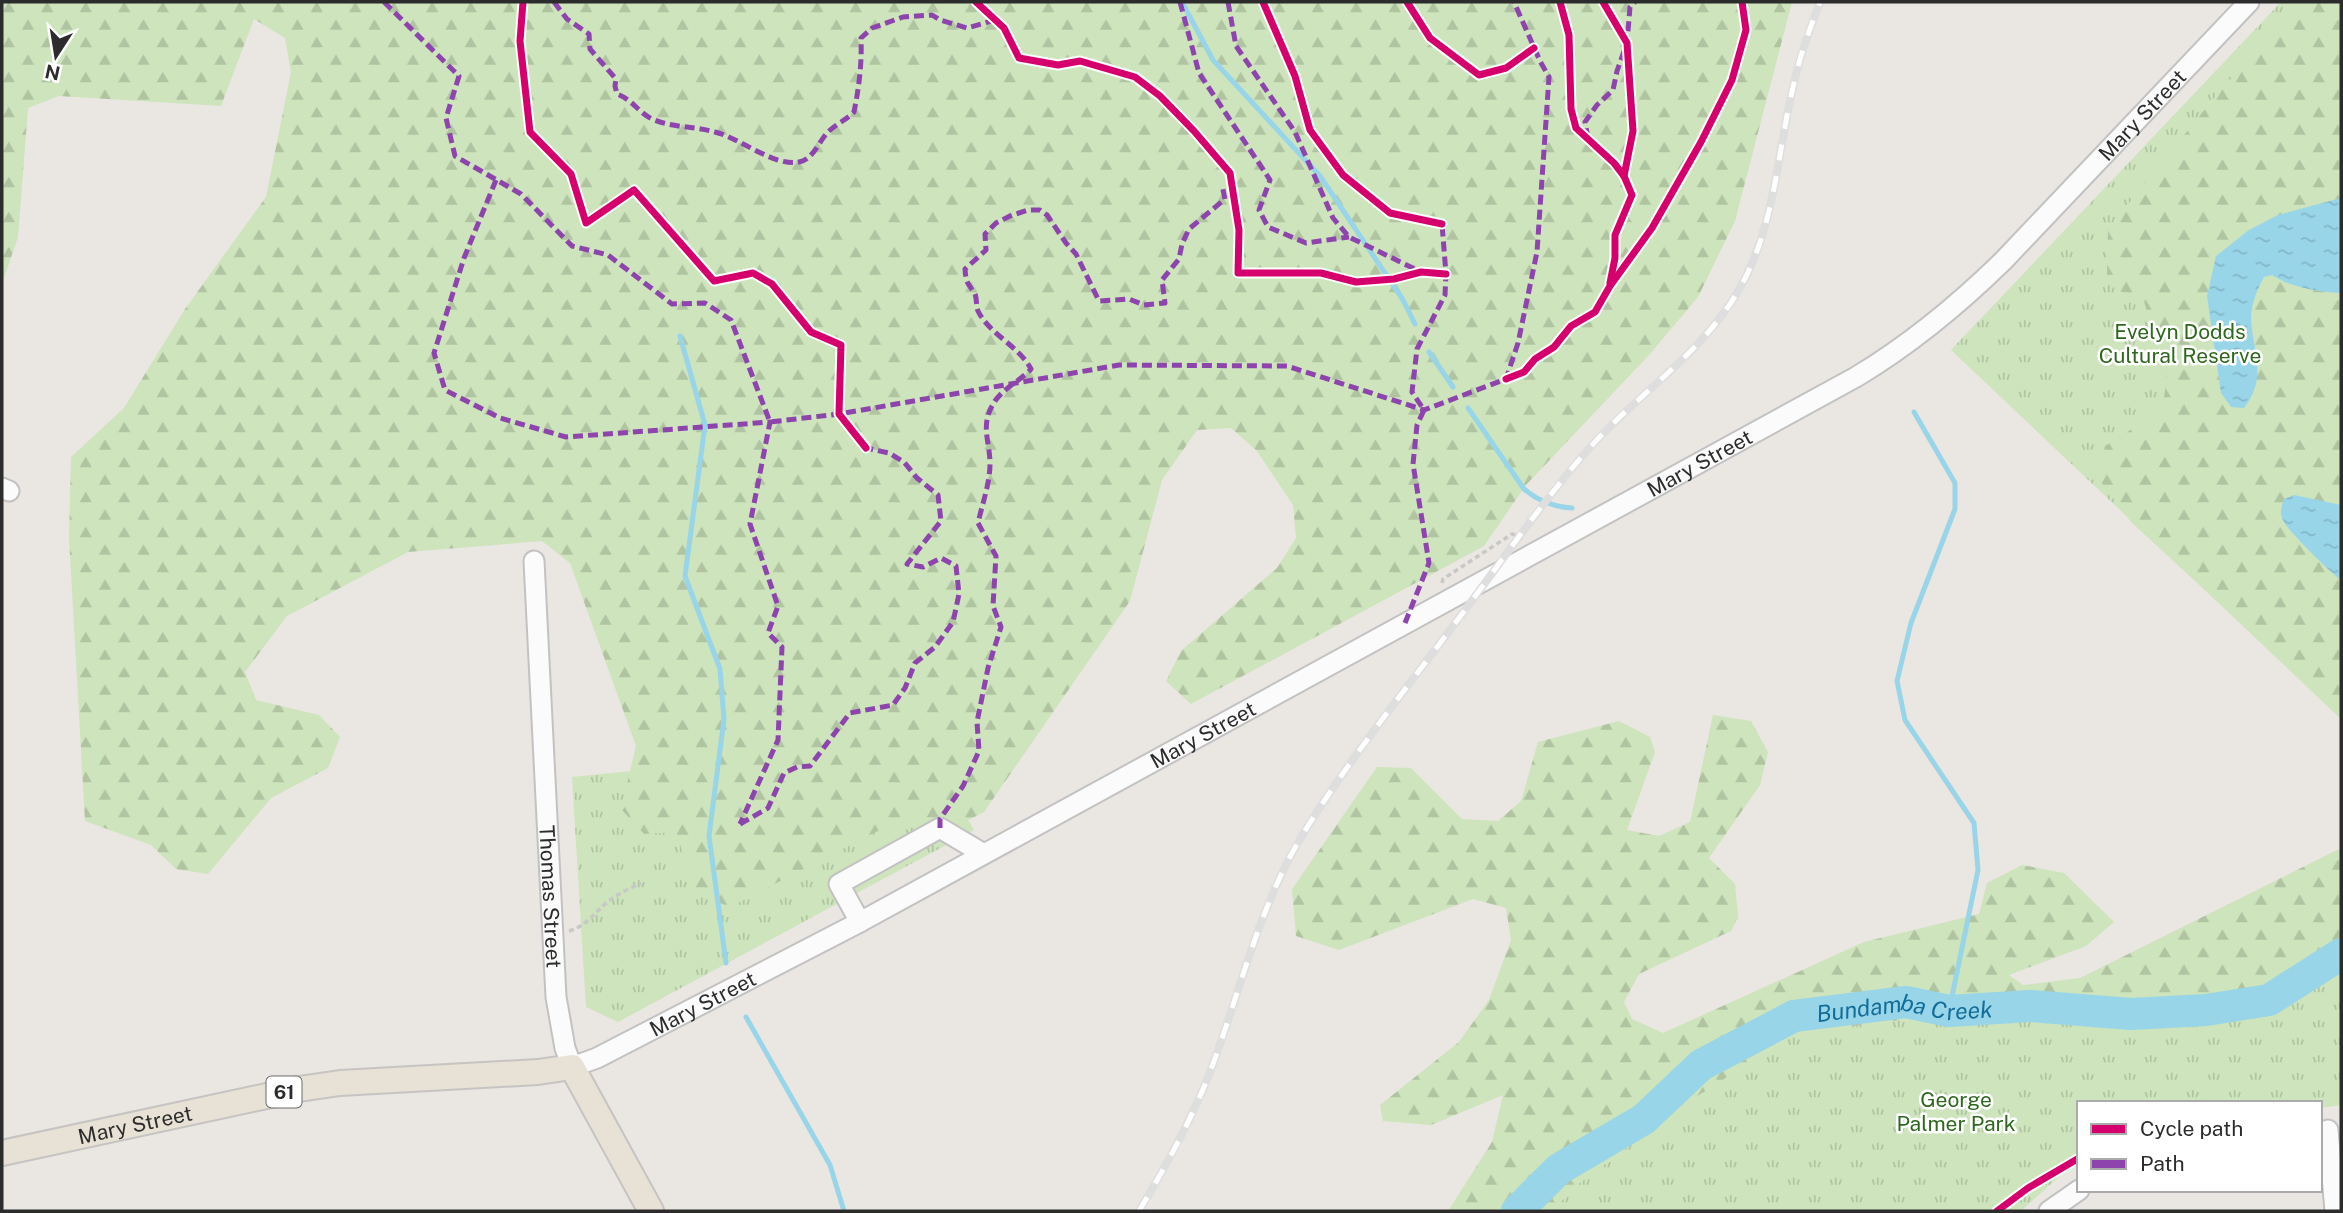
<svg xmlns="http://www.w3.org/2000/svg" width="2343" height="1213" viewBox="0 0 2343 1213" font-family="'Public Sans',sans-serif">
<defs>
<pattern id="grass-tufts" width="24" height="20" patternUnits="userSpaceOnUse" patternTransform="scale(1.75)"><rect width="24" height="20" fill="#cde4bc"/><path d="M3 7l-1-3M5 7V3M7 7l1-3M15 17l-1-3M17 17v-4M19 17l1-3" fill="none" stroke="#b0c4a2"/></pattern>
<pattern id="forest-firs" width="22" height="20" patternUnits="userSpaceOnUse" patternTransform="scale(1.75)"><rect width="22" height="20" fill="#cde4bc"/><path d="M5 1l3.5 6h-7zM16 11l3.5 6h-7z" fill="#b0c4a2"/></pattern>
<pattern id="water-ripples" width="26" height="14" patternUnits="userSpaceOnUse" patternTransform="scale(1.75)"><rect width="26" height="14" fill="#98d5e8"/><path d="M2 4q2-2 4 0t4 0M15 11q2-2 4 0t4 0" fill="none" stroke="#83b7c7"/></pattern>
</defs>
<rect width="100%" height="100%" fill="#eae6e2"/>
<g fill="url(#grass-tufts)">
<path d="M2281,2H2341V719L1951,350Z"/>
<path d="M922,742L974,830L618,1022L586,1007L572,777Z"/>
<path d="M2341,968V1105L2320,1108V1103H2079V1165L2061,1175L2021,1211H1551L1577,1185L1682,1106L1796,1033L1895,1021L1949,1011L2134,1029L2273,1012Z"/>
</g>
<g fill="url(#forest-firs)">
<path d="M2,2H1792L1735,221L1698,297L1649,355L1526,485L1484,546L1191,704L1166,681L1181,651L1277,568L1296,538L1293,505L1257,451L1231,428L1197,430L1162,480L1130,601L984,812L955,827L905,817L730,907L696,893L676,832L644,834L621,809L636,746L570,563L542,541L408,552L287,616L245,672L256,700L319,715L340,737L328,768L271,798L208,874L176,869L151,845L85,821L69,537L71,457L124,408L185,309L266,197L291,72L285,38L254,19L221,106L59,96L28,108L18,237L2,284Z"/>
<path d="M2304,2H2326L2329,10L2341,19V715L2131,522L2098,478L2105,446L2162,410L2167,378L2143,298L2115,290L2107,276L2108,229L2223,87Z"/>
<path d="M1713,715L1751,721L1768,752L1760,785L1709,858L1735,884L1738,917L1731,931L1639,974L1624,1002L1632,1019L1663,1033L1864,942L1979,914L1987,883L2022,865L2064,873L2114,922L2086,946L2009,975L2023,985L2080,978L2341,848V968L2273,1012L2134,1029L1950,1011L1895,1021L1796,1033L1682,1106L1577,1185L1551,1211H1448L1492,1142L1503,1095L1431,1125L1383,1121L1380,1105L1459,1042L1489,1000L1511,940L1506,908L1473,899L1339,950L1296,936L1292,889L1377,767L1411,768L1462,819L1498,821L1521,801L1538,742L1619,721L1650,737L1655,752L1627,830L1659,836L1690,822Z"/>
</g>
<g fill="url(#water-ripples)">
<path d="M2341,198V293C2318,292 2292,288 2272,275L2264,277C2257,290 2251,304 2251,319C2253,353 2268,377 2244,408L2231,407L2221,393L2207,296L2216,256L2249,230L2278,215Z"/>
<path d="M2294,495L2341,505V580C2332,574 2286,529 2283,520C2279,513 2282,506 2284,499Z"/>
</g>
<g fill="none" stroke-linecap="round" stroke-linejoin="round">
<g stroke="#98d5e8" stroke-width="5">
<path d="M1182,2L1213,60L1320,176L1403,300L1415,324"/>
<path d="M680,336L705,425L685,576L720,669L724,719L709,836L726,963"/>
<path d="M1429,352L1453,387"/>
<path d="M1468,408L1524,489C1538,501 1553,507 1572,508"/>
<path d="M1914,412L1955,483V509L1911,623L1897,681L1905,720L1974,823L1978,870L1949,1011"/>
<path d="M746,1017L830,1165L844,1211"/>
</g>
<path stroke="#98d5e8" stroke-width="32" id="s1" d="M1517,1211L1559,1169L1644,1119L1701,1065L1794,1016L1906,1002L1949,1011L2030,1006L2131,1014L2206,1010L2269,1000L2341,954"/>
<defs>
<g id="minor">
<path d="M2,488L9,491"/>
<path id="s2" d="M534,561L556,997L565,1048L572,1067L597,1058L860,922L1856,377C1911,344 1957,306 2003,261L2249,2"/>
<path d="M860,922L839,884L940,828L982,853"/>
<path d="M2328,1130L2335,1211"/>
<path d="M2049,1211L2079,1190"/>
</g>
<g id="major">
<path id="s3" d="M2,1153L299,1089L340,1083L538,1072L572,1067L651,1211"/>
</g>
</defs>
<use href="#minor" stroke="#c3c2c3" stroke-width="23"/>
<use href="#major" stroke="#c6c4c2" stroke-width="28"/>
<g stroke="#c8c8c7" stroke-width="3.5" stroke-dasharray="5 3.5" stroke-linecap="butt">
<path d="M1442,583L1443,579L1512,534L1523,538"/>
<path d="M569,931C588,926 595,911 610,900C619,893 631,888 641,883"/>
</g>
<use href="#minor" stroke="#fcfbfb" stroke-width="19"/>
<use href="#major" stroke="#e7e2d5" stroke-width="24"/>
<defs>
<path id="rail" d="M1139,1211C1166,1166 1191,1121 1210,1072C1241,990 1259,904 1306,829C1351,757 1405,690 1456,622C1499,565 1539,506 1585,453C1635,395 1702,355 1740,288C1776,224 1777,152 1794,83C1800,55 1810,28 1820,2"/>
</defs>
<use href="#rail" stroke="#dededf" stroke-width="8"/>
<use href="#rail" stroke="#fff" stroke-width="5" stroke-dasharray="16" stroke-linecap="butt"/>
<g stroke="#8e44ad" stroke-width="5" stroke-dasharray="10 5" stroke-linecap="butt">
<path d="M384,2L459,76L446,118L455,156L521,194L572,246L608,255L672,304L705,303L731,320L770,422L839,414L1119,365L1287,366L1424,410L1506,379L1518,343L1537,252L1549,77L1540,61L1514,2"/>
<path d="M554,2L567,19L589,34L590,49L616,79L615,86L617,94C633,100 638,112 652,119C672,128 694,126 715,132C740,138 774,167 799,162C813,160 819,141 828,132C836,124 846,120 854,112C859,87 862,64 861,38L872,28L903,17L932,15L940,20L967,28L995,20"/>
<path d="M1180,2L1199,73L1270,180L1259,210L1268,227L1306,243L1349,237"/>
<path d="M1228,2L1236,46L1295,132L1333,218L1349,237L1419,271"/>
<path d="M1588,138L1585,122L1597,105L1613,90L1617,71L1627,43L1630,7L1635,2"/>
<path d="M496,180L464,258L434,353L445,390L500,418L566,437L770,422L750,524L778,606L768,633L782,647L778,740L740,824"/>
<path d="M1405,623L1429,563L1413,464L1417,425L1424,410L1412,392L1417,349L1445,295L1446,274L1442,224L1437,223"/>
<path d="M740,824L768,808L784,773L797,767L810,766L850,713L893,705L905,688L915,663L935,647L953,622L959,594L956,566L941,558L923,567L907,564L941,521L938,495L917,478L904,462L889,453L866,448L862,444"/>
<path d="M940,828V819L963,786L979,751L977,722L988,668L1001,627L993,606L996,556L978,523C982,505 990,483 990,464C990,440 979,425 995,401C1005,387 1020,381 1031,369C1019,346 989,334 978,311C976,306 977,299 975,294C968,283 966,284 965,269L986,250L985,234L996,223L1010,216L1028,210H1040L1047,215L1066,243L1076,254L1099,301L1129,299L1144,305L1165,303L1162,280L1179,259L1182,244L1189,229L1225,199L1222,185"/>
</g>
<defs>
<g id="cycleway">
<path d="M523,2L520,41L530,132L571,174L586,223L634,190L714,281L753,273L772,284L811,332L841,345L839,414L866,448"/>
<path d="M976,2L1004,28L1019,58L1058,65L1080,61L1135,77L1160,96L1194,131L1230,173L1239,230L1238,273H1321L1356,282L1394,279L1421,272L1446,274"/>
<path d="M1263,2L1295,76L1310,130L1343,175L1390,213L1442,224"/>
<path d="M1407,2L1430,38L1479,75L1506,68L1534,48"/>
<path d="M1560,2L1569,35L1571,109L1576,128L1614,163L1624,176L1632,195L1615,235V258L1610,283"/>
<path d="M1603,2L1627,43L1633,131L1624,176"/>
<path d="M1506,379L1524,372L1535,359L1554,347L1571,326L1595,312L1610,286L1652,228L1701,142L1732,80L1746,30L1742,2"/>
<path d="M1997,1211L2028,1188L2079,1158"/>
</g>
</defs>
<use href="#cycleway" stroke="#fff" stroke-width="11"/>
<use href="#cycleway" stroke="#d6006c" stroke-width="7"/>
</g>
<g text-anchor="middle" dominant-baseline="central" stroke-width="5" stroke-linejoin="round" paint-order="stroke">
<rect fill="#fff" stroke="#6b6b6b" stroke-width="2" x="266.5" y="1076.5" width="35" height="31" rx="5"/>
<g font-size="19" font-weight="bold" fill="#2c2c2c">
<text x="284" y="1092">61</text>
</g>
<g font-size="21" fill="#2c2c2c" stroke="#fff">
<text stroke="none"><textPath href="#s2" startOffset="2356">Mary Street</textPath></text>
<text stroke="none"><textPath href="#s2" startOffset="1788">Mary Street</textPath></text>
<text stroke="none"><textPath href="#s2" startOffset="1222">Mary Street</textPath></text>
<text stroke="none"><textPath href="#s2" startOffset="336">Thomas Street</textPath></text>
<text stroke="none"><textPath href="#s2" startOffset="654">Mary Street</textPath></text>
<text stroke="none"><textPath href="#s3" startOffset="136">Mary Street</textPath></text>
</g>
<g font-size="21" fill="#2d681d" stroke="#fff">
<text x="2180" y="331">Evelyn Dodds<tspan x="2180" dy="24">Cultural Reserve</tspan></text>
<text x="1956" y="1099">George<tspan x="1956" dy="24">Palmer Park</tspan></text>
</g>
<g font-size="23" font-style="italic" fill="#116d9a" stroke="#fff">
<text stroke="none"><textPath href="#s1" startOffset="453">Bundamba Creek</textPath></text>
</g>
</g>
<rect width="2343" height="1213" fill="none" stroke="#2c2c2c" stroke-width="7"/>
<rect x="2077" y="1101" width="245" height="91" fill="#ffffff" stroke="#ababab" stroke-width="2"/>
<rect x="2091" y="1124" width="35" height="10" fill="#d6006c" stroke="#ababab" stroke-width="2"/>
<text x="2140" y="1136" font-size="21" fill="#2c2c2c">Cycle path</text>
<rect x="2091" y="1159" width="35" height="10" fill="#8e44ad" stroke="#ababab" stroke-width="2"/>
<text x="2140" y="1171" font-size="21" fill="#2c2c2c">Path</text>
<g transform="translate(56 56) rotate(192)" stroke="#ffffff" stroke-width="5" paint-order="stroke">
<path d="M0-5L12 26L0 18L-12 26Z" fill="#2c2c2c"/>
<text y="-10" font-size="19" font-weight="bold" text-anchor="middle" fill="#2c2c2c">N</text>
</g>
</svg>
